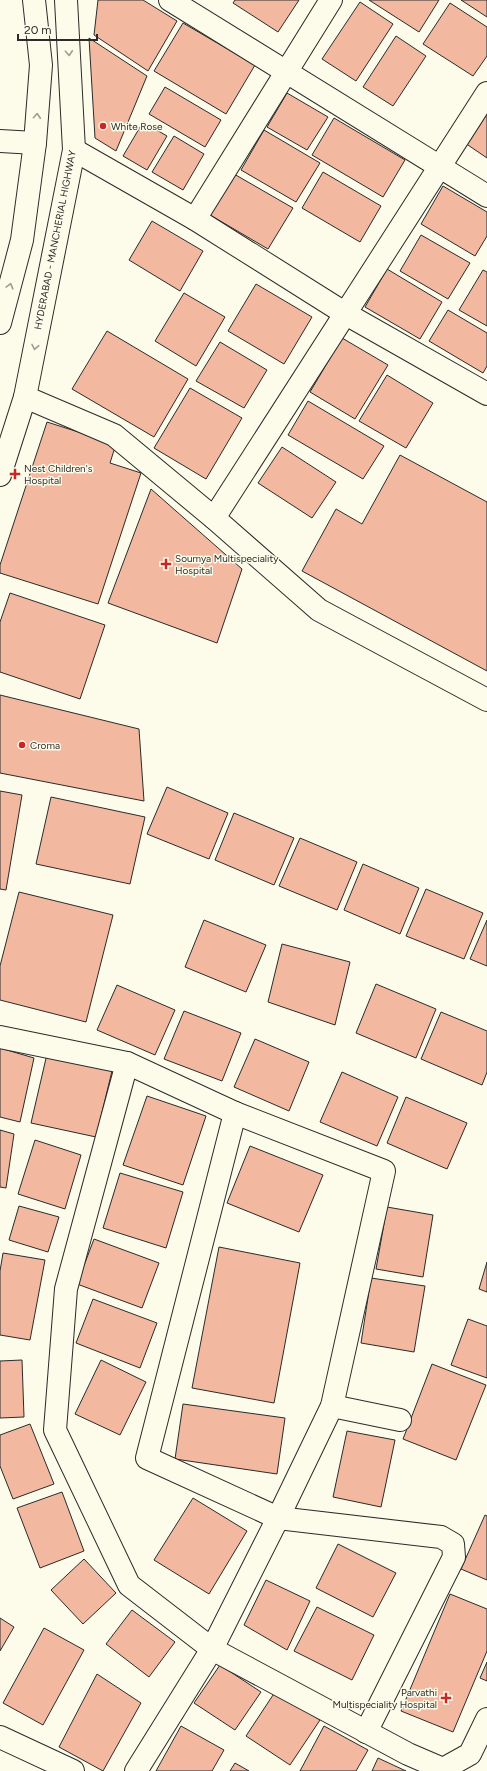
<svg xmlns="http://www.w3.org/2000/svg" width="487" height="1771" viewBox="0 0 487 1771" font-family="Figtree,sans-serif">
<rect width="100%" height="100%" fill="#fdfbea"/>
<g fill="#f2b8a0" stroke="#2b2b2b">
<path d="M98,0H143L177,21L148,71L94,35Z"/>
<path d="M235,0H299L278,32L233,3Z"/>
<path d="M369,0H439L419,32Z"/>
<path d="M461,0H487V17Z"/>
<path d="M360,2L393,24L356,81L322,59Z"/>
<path d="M450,3L487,27V56L473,76L423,44Z"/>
<path d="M183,23L255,65L226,114L154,71Z"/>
<path d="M396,36L426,56L393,106L363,87Z"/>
<path d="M89,38L147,76L116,151L95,138Z"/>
<path d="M165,87L221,120L205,147L149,114Z"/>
<path d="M287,93L328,117L307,150L267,127Z"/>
<path d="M487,109V158L465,143Z"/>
<path d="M334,118L405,160L383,197L312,155Z"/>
<path d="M143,122L167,136L147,170L123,156Z"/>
<path d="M264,130L320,163L296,202L241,170Z"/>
<path d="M174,136L204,154L183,190L152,172Z"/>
<path d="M323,172L381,206L360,242L302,208Z"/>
<path d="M234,174L293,208L268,249L210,215Z"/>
<path d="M443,186L487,212V236L475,256L421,224Z"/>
<path d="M152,221L203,251L180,291L129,260Z"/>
<path d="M421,235L470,263L448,299L400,271Z"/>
<path d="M387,269L442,302L420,339L365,307Z"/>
<path d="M483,270L487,272V326L459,310Z"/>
<path d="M256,284L312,317L284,364L228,331Z"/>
<path d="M184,293L225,317L196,366L155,341Z"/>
<path d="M448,310L487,333V366L483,373L429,341Z"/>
<path d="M107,331L188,379L154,437L72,389Z"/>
<path d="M342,338L388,365L355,419L310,392Z"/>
<path d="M220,342L267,370L244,408L196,381Z"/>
<path d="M387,375L433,403L406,448L359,421Z"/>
<path d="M190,388L242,418L206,479L154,448Z"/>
<path d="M308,401L384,446L363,479L288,435Z"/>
<path d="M47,422L116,444L110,463L141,473L98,604L0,573V565Z"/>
<path d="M282,447L336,482L312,518L258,483Z"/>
<path d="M400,455L487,502V671L302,571L336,509L362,524Z"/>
<path d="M151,489L242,569L217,643L108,603Z"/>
<path d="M10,593L105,625L80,699L0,672V622Z"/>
<path d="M0,695L139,729L144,801L0,773Z"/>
<path d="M167,787L228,813L209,859L147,834Z"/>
<path d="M0,791L22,795L6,890L0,889Z"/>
<path d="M51,797L145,817L130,884L36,864Z"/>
<path d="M234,813L294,838L274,885L215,860Z"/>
<path d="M300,838L357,862L337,910L279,886Z"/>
<path d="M363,864L419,888L400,934L344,910Z"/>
<path d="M426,889L483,913L464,959L406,936Z"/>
<path d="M19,892L113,915L86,1022L0,1000V966Z"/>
<path d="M204,920L266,945L246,992L185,967Z"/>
<path d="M487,920V966L470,959Z"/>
<path d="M282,944L350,962L335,1025L268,1002Z"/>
<path d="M376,984L436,1009L416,1058L356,1033Z"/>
<path d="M117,985L175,1010L155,1055L97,1030Z"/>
<path d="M184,1011L241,1033L222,1081L164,1059Z"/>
<path d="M441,1012L487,1031V1072L482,1085L421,1059Z"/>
<path d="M255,1039L309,1062L289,1111L234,1087Z"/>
<path d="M0,1048L34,1058L20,1122L0,1117Z"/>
<path d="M47,1054L112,1071L96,1137L31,1123Z"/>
<path d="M342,1072L398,1097L377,1146L320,1122Z"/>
<path d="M147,1096L206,1116L183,1185L123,1165Z"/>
<path d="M406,1097L467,1123L447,1169L387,1143Z"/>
<path d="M0,1130L14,1134L6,1188L0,1187Z"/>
<path d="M35,1140L81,1155L65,1209L18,1194Z"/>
<path d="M250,1146L323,1175L299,1232L227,1203Z"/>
<path d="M120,1173L183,1192L166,1248L103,1228Z"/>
<path d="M19,1206L59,1217L48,1252L9,1240Z"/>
<path d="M387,1207L433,1215L423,1277L376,1269Z"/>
<path d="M94,1239L159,1263L142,1308L77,1284Z"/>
<path d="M219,1247L300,1263L274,1403L192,1388Z"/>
<path d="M3,1253L45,1260L30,1340L0,1335V1271Z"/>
<path d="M487,1262V1292L479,1289Z"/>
<path d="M371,1278L425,1286L414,1352L361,1343Z"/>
<path d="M93,1299L157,1323L140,1368L76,1343Z"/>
<path d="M468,1319L487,1326V1378L451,1365Z"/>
<path d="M22,1360L24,1417L0,1418V1361Z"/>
<path d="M101,1360L146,1382L120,1435L75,1414Z"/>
<path d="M432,1364L486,1385L456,1460L403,1439Z"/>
<path d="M183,1404L285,1418L277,1474L175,1459Z"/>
<path d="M30,1424L54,1484L13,1499L0,1466V1435Z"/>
<path d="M347,1431L395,1440L381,1507L333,1497Z"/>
<path d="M62,1492L84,1551L40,1568L17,1508Z"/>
<path d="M193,1498L247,1531L209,1594L154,1560Z"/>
<path d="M485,1515L487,1516V1580L461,1569Z"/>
<path d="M338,1544L396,1573L373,1617L316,1588Z"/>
<path d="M84,1559L116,1593L83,1624L51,1590Z"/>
<path d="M266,1580L310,1601L287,1650L244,1625Z"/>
<path d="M450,1594L487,1609V1651L453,1732L401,1711Z"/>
<path d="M317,1607L374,1635L352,1680L294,1651Z"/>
<path d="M132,1610L175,1642L149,1677L106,1644Z"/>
<path d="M0,1618L14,1627L0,1651Z"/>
<path d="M44,1628L84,1650L43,1725L3,1703Z"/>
<path d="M487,1662V1681L480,1678Z"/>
<path d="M220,1665L261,1692L235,1730L194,1703Z"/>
<path d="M97,1674L141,1703L103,1771L59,1747Z"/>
<path d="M275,1692L320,1720L290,1765L246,1736Z"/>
<path d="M181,1726L224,1750L212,1771H156Z"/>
<path d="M324,1726L368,1750L356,1771H300Z"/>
<path d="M378,1758L406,1771H372Z"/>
<path d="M235,1763L249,1771H230Z"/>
</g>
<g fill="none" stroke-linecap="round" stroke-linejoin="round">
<defs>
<g id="minor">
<path d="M170,0L487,196"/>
<path d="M0,141L35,143"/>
<path d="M74,150L195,219L346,314L487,394"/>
<path d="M195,219L331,0"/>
<path d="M25,397L114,435L214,518L319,610L487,700"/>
<path d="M214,518L487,93"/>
<path d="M0,1037L127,1063L235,1113L384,1171L332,1406L278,1518L212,1649L136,1771"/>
<path d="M127,1063L66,1289L55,1430L129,1585L212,1649L408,1754L443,1769L470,1754L487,1719"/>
<path d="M235,1113L147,1458L278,1518L441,1537L453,1544L454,1557L366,1732"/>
<path d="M332,1406L400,1420"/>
<path d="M0,1737L73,1771"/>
</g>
<g id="primary">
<path d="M0,323L22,240L35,143L41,65L34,0"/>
<path d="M0,475L25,397L74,150L66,0"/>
</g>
</defs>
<use href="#minor" stroke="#2b2b2b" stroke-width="24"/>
<use href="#primary" stroke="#2b2b2b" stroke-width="24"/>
<use href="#minor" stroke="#fdfbea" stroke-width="22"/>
<use href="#primary" stroke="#fdfbea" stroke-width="22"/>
</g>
<defs><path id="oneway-chevron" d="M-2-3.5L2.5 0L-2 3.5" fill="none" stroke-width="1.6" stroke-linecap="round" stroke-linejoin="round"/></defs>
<g stroke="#9e9d94">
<use href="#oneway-chevron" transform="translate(69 53) rotate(87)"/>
<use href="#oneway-chevron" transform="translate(37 116) rotate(-86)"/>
<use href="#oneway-chevron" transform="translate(10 286) rotate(-75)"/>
<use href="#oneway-chevron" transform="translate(35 347) rotate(101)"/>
</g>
<g fill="#c62828" stroke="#fdfbea" stroke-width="1.5">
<circle cx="103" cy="126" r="4"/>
<path d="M13 468h4v4h4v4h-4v4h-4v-4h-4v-4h4z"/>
<path d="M164 558h4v4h4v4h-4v4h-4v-4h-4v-4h4z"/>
<circle cx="22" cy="745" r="4"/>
<path d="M444 1692h4v4h4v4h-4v4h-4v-4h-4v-4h4z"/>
</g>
<g text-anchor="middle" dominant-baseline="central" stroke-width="3" stroke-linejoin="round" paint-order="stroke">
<g font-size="10" fill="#2b2b2b" stroke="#fdfbea" text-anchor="start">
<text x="111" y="126">White Rose</text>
<text x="24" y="468">Nest Children's<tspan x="24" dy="12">Hospital</tspan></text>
<text x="175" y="558">Soumya Multispeciality<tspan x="175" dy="12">Hospital</tspan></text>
<text x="30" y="745">Croma</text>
<text x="437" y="1692" text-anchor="end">Parvathi<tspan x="437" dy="12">Multispeciality Hospital</tspan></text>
</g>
<g font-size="10" fill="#2b2b2b" stroke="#fdfbea">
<text transform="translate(55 240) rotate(-79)">HYDERABAD - MANCHERIAL HIGHWAY</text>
</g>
</g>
<path d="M18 34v6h79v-6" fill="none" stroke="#2b2b2b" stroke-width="2"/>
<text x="24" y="34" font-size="12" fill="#2b2b2b" stroke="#fdfbea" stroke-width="3" paint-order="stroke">20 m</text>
</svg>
